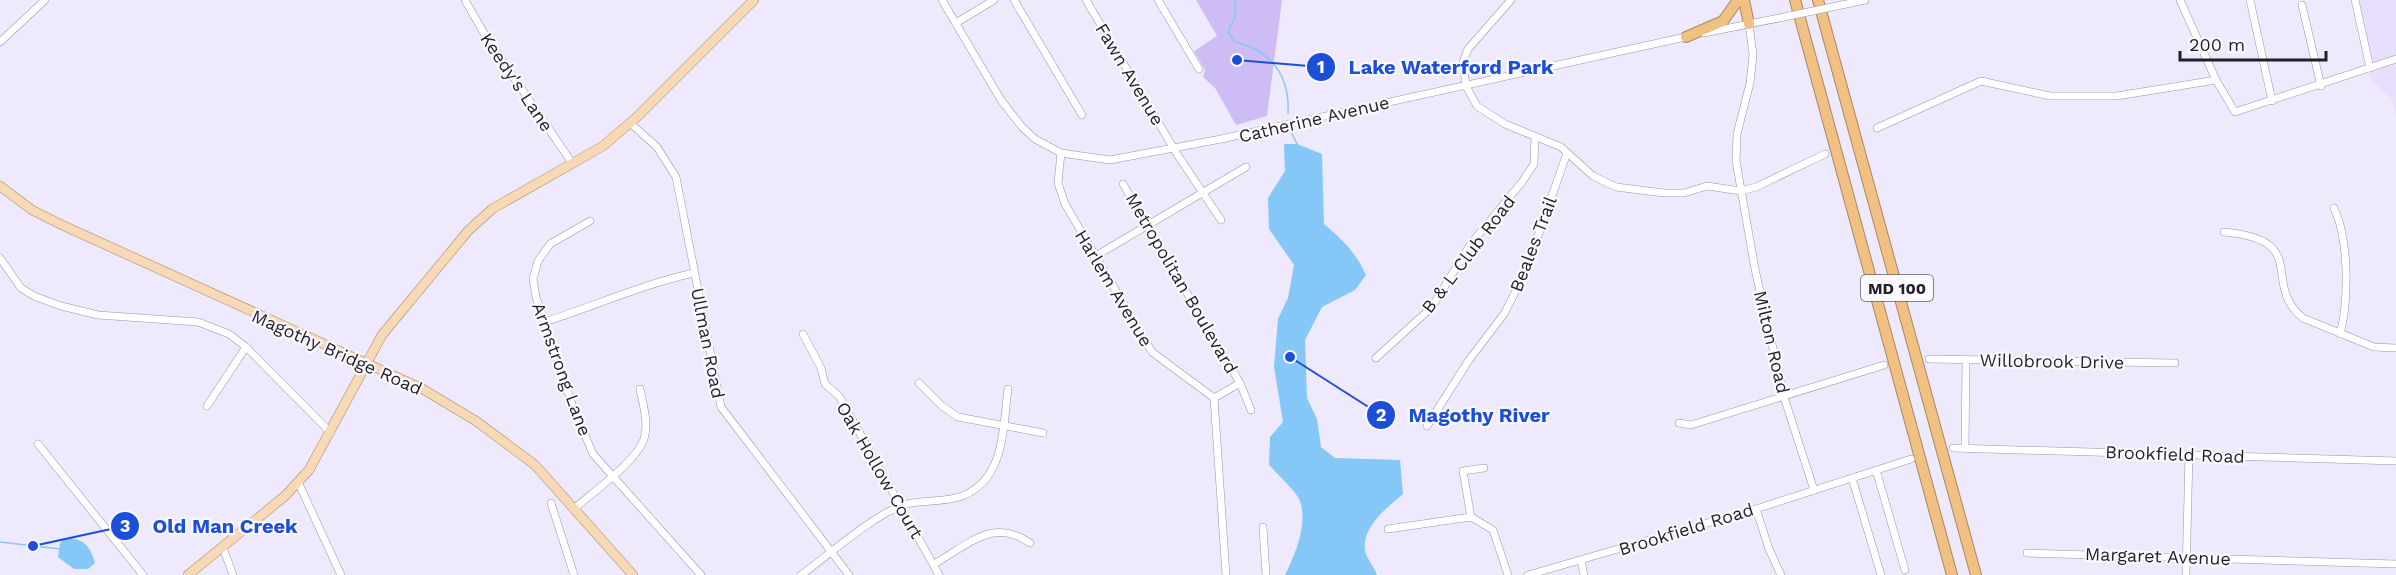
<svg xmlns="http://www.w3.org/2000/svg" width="2396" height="575" viewBox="0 0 2396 575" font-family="'Work Sans',sans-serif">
<rect width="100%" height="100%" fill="#eee9fd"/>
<path fill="#e8dfff" d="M2357,0H2396V116L2392,99L2371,80Z"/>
<path fill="#cebdf4" d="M1196,0H1282L1267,116L1236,125L1215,88L1203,77L1205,70L1194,51L1217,36Z"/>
<g fill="#85c7f6">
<path d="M1284,144H1297L1322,154L1324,224C1343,240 1356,253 1366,275L1355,290L1322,307L1305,340L1307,398L1317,419L1321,447L1335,458L1400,460L1403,494C1387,508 1362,526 1365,550C1366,558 1374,566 1377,575H1285C1295,555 1308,525 1300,501C1297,492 1276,473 1269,465L1270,437L1283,422L1274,367L1278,319L1288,298L1294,265L1269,229L1268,198L1285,171Z"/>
<path d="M64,538C83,538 90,545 95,563L88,569H74L58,557L60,544Z"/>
</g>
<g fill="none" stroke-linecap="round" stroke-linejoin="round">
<g stroke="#85c7f6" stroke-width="1.5">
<path d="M1235,0V17L1228,32L1235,42C1271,50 1290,76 1288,113"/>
<path d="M1290,130L1297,144"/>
<path d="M0,542L60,549"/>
</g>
<defs>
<g id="minor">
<path d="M465,0L485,35L572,163"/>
<path d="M942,0L1001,100L1022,127L1035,139L1061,153L1110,160L1221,139L1690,36"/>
<path d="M1014,0L1082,115"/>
<path d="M1086,0L1177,154L1221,220"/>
<path d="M1158,0L1199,69"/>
<path d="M1511,0L1468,49L1463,62L1466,86L1477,106L1505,124L1561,147L1593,176L1616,187L1664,193H1684L1707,186L1741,191L1756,187L1825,154"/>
<path d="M2180,0L2216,80L2235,112L2396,59"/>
<path d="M2250,0L2272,101"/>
<path d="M2355,0L2370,68"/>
<path d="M2302,5L2321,86"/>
<path d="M1837,6L1865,0"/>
<path d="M956,23L994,0"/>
<path d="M1749,24L1753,55L1750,83L1737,134L1736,161L1755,269L1784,397L1814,490"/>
<path d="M1704,33L1784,17"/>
<path d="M0,42L45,0"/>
<path d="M630,123L657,147L676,177L721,407L849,575"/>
<path d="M1877,128L1981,81L2050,96H2117L2216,80"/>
<path d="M1061,153L1058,183L1065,204L1152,352L1214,398"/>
<path d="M1123,184L1240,383L1251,410"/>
<path d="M2334,208C2349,239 2349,301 2340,334"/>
<path d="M590,221L550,244L538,261L533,279L536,297L573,407L593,454L701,575"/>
<path d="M2224,232C2312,240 2260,283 2303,318L2374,347L2396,348"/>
<path d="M1094,257L1246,167"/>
<path d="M0,258L21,288L34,296L61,306L98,315L198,322L229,334L246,347L331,433"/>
<path d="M544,322C595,306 643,284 694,273"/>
<path d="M803,334L821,368L825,384L839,396L939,575"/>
<path d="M1376,358L1432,307L1470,245L1522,182L1534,164L1535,137"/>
<path d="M1929,359L2175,363"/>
<path d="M919,383L942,406L958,417L1043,433"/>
<path d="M1214,398L1226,575"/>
<path d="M1214,398L1240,383"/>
<path d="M207,406L246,347"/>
<path d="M1679,423L1691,425L1884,365"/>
<path d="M1427,426L1469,360L1504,314L1525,273L1567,153"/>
<path d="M38,444L143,575"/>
<path d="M1953,448L2396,461"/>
<path d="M1965,448L1966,360"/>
<path d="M1484,468L1463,471L1471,517L1493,530L1508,575"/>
<path d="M1876,470L1905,570"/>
<path d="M1852,478L1881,575"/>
<path d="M298,482L341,575"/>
<path d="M551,503L574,575"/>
<path d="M575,508C593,492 636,462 644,439C649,424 643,404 640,389"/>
<path d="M1756,509L1769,549L1781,575"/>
<path d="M1263,527L1266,575"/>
<path d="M1388,529L1471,517"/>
<path d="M223,548L233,575"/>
<path d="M2027,553L2396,564"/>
<path d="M1581,560L1584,575"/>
<path d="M934,564C968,545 993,517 1030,543"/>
<path d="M801,575C829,555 872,516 903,505C922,499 944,503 962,496C1005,480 1003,427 1008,389"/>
<path d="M1528,575L1756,509L1911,459"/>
<path d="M2186,575L2189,454"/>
</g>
<g id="major">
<path d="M0,186L32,210L62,225L421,388L476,421L535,465L633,575"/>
<path d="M188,575L285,496L309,470L382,335L468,231L492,209L603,146L638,116L754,0"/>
</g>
<g id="highway">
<path d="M1744,0L1749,24"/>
<path d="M1795,0L1952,575"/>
<path d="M1818,0L1976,575"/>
<path d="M1686,37L1723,21L1738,0"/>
</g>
</defs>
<use href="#minor" stroke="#9a93aa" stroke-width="8"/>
<use href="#major" stroke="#a98863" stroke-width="10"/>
<use href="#highway" stroke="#a98863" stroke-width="12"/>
<use href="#minor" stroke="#fff" stroke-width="7"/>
<use href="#major" stroke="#f7d9b5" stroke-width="9"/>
<use href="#highway" stroke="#f1c083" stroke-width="10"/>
<defs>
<path id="minor-bridge" d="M1784,17L1837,6"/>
</defs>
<use href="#minor-bridge" stroke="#9a93aa" stroke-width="8" stroke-linecap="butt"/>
<use href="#minor-bridge" stroke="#fff" stroke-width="7"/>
</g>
<g text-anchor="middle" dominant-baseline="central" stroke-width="4.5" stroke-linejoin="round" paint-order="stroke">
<rect fill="#faf9fe" stroke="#636068" stroke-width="1.5" x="1861" y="275" width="72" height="26" rx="4.5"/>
<g font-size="16" font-weight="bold" fill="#221f28">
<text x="1897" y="288">MD 100</text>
</g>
<g font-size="18" fill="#221f28" stroke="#faf9fe">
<text transform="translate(1130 74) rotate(59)">Fawn Avenue</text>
<text transform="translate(517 82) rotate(56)">Keedy's Lane</text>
<text transform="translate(1314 119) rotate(-13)">Catherine Avenue</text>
<text transform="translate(1533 244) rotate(-69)">Beales Trail</text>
<text transform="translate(1468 254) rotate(-53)">B &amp; L Club Road</text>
<text transform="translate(1182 283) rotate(60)">Metropolitan Boulevard</text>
<text transform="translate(1114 288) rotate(59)">Harlem Avenue</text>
<text transform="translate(1772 342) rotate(77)">Milton Road</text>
<text transform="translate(708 343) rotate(79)">Ullman Road</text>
<text transform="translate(337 352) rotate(24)">Magothy Bridge Road</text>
<text transform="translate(2052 361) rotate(1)">Willobrook Drive</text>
<text transform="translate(562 369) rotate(70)">Armstrong Lane</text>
<text transform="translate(2175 454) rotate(2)">Brookfield Road</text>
<text transform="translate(880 470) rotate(60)">Oak Hollow Court</text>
<text transform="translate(1686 529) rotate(-17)">Brookfield Road</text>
<text transform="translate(2158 556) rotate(2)">Margaret Avenue</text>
</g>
</g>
<path fill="none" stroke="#1d4ed8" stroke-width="2" d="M1237 60L1321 67M1290 357L1381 415M33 546L125 526"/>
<g fill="#1d4ed8" stroke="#faf9fe" stroke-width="2">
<circle cx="1237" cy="60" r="6"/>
<circle cx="1290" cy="357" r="6"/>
<circle cx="33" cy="546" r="6"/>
<circle cx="1321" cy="67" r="15"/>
<circle cx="1381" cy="415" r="15"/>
<circle cx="125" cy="526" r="15"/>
</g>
<g font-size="18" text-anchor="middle" font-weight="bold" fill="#fff">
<text x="1321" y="73">1</text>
<text x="1381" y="421">2</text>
<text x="125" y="532">3</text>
</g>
<g font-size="20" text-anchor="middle" font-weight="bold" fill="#1d4ed8" stroke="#faf9fe" stroke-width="4.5" stroke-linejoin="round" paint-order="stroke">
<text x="1451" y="74">Lake Waterford Park</text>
<text x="1479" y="422">Magothy River</text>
<text x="225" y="533">Old Man Creek</text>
</g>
<path d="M2180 51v9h146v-9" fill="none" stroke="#221f28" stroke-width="3"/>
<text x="2189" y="51" font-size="18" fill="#221f28" stroke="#faf9fe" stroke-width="4.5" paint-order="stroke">200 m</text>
</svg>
